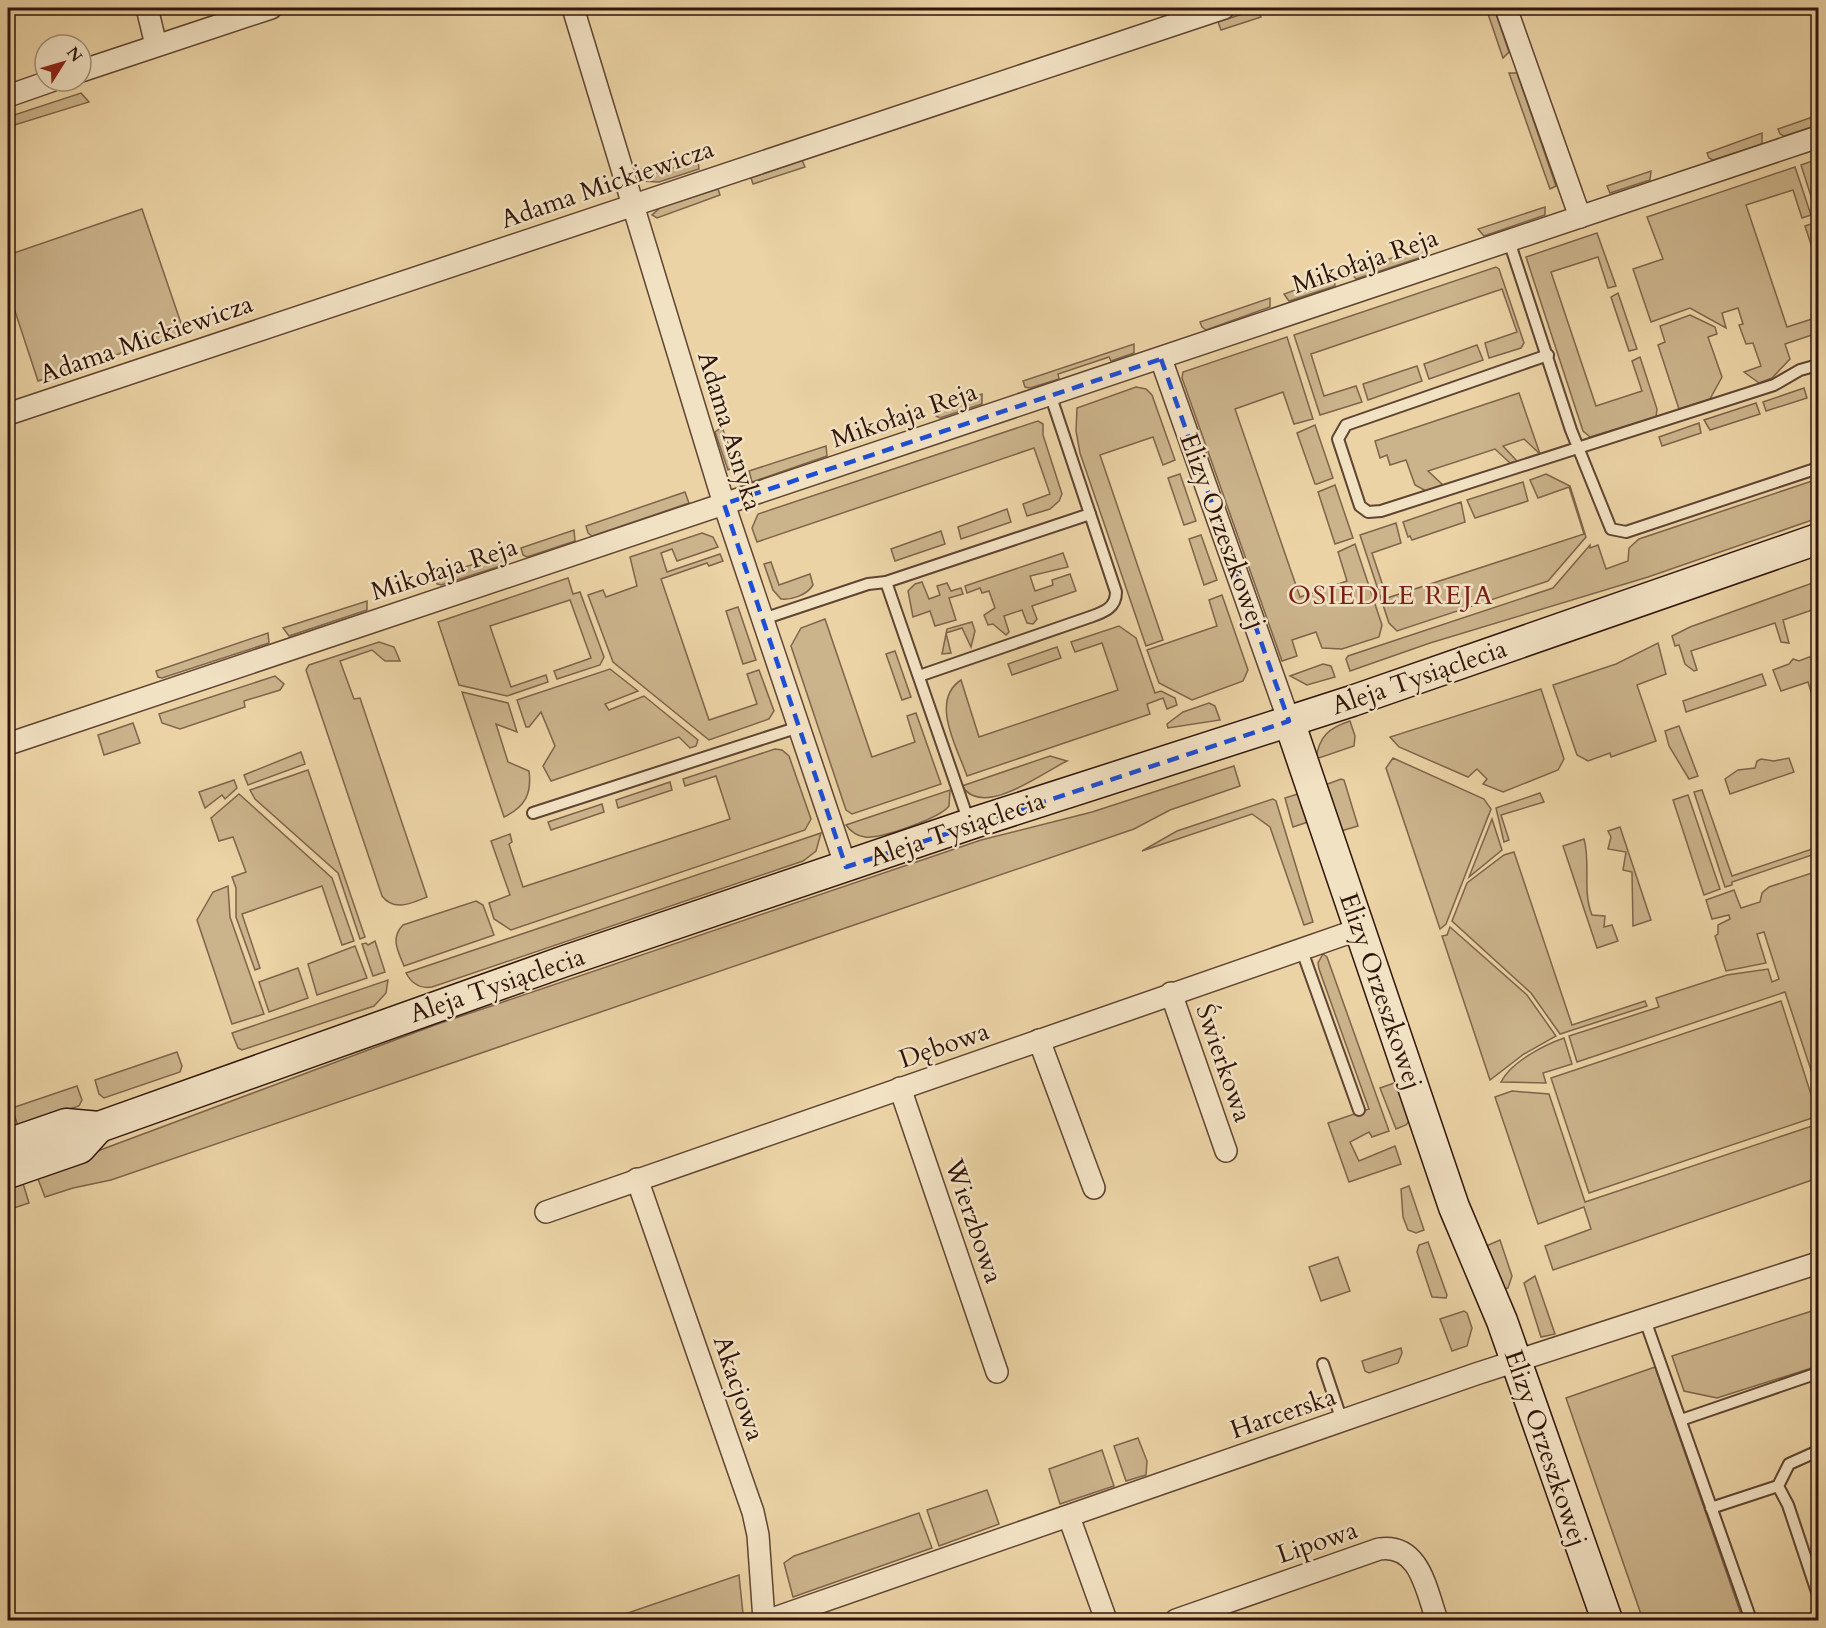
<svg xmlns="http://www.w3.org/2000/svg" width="1826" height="1628" viewBox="0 0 1826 1628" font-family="Cardo,serif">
<rect width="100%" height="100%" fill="#ebd3a5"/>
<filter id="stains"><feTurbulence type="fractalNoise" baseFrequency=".00333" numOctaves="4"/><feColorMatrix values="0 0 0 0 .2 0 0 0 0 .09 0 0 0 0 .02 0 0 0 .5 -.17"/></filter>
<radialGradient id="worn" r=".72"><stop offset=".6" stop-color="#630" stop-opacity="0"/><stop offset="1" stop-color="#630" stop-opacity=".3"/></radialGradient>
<g fill="#cbb38b" stroke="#7e644b" stroke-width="1.5">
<path d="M1486,8H1494L1509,52L1503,58Z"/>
<path d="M1258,9L1261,17L1221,30L1218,22Z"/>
<path d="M1509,73H1517L1556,186L1550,189Z"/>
<path d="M81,93L89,102L8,127V117Z"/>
<path d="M1818,115V125L1784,136L1780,134L1778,129Z"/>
<path d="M1762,133V144L1713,160L1709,158L1707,153Z"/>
<path d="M1818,159V218L1801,165Z"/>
<path d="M698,160L699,169L659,182L641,181L634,172L642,169L651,175Z"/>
<path d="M802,160L805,167L753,184L751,178Z"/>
<path d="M1795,167L1811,215L1802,218L1793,190L1746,205L1787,327L1818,317V333L1785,344L1790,359L1772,378L1759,383L1744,372L1761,366L1753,343L1746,344L1739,325L1743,324L1738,308L1722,313L1726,328L1690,308L1651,322L1633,269L1663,259L1647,217Z"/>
<path d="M1651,171L1650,180L1610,193L1607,186Z"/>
<path d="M718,189L720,195L657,218L652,215L661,207Z"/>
<path d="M1545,207V215L1484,236L1478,229Z"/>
<path d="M142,209L184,332L38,381L8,290V255Z"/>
<path d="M1814,223L1818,237V266L1805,226Z"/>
<path d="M1597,233L1616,286L1608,288L1598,257L1551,272L1596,406L1642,391L1632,361L1640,357L1657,409L1656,417L1590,437L1583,431L1526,257Z"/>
<path d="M1425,247V256L1356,279L1350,272Z"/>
<path d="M1496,267L1499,269L1524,343L1521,348L1489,358L1485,343L1517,332L1502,289L1311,354L1324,396L1356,386L1362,402L1320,415L1294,335Z"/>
<path d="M1334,276L1335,286L1289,301L1284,294Z"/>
<path d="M1618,293L1637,349L1629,351L1611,297Z"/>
<path d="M1270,298V307L1206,330L1202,327L1200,322Z"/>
<path d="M1690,315L1715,327L1717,334L1708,337L1722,377L1710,399L1679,409L1658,345L1665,342L1660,326Z"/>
<path d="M1287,337L1313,419L1294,424L1283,392L1235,409L1300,597L1347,581L1338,552L1355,544L1382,625L1379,637L1342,649L1322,648L1316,632L1292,640L1297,656L1282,661L1182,378L1183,372Z"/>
<path d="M1134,344V353L1111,361L1109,357L1058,374L1059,379L1030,388L1025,387L1023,381Z"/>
<path d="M1477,345L1483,360L1429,379L1424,364Z"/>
<path d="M1417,366L1422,381L1368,400L1363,384Z"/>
<path d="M1136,387L1146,389L1152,395L1175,460L1163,465L1153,437L1100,455L1163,640L1146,646L1080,453L1076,431L1077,408Z"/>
<path d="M1804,388L1807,398L1766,411L1763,402Z"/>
<path d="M1519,393L1540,454L1524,439L1503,446L1517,461L1510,463L1495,449L1428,471L1443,485L1426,491L1415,485L1406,460L1390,465L1387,455L1380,458L1375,441Z"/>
<path d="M982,394V404L940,418L936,416L934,411Z"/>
<path d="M1756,403L1760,414L1710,430L1704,420Z"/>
<path d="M1038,421L1043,424V435L1062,494L1059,501L1050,509L1027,516L1023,504L1050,494L1034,448L757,542L752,528L758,514Z"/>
<path d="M1699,423L1701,433L1662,446L1659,437Z"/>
<path d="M1315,425L1333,478L1317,484H1315L1297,433Z"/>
<path d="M722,427L736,466L728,470L715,432Z"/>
<path d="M826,446L827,456L752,482L749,471Z"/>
<path d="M1180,474L1196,521L1184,525L1168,478Z"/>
<path d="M1546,474L1570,486L1586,537L1548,581L1397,631L1389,623L1360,535L1396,523L1401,543L1372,553L1387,598L1584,534L1569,487L1538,498L1530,480Z"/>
<path d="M1818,479V518L1648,577L1430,643L1350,671L1346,659L1348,656L1553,588L1590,545V548L1598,545L1606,569L1628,561L1629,548L1639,539Z"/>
<path d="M1523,482L1528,501L1475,518L1467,500Z"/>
<path d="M1335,485L1353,538L1335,544L1318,492Z"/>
<path d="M685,492L689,503L592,536L588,533L586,526Z"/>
<path d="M1461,502L1465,522L1412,540L1410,536L1408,537L1403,522Z"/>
<path d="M1007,509L1011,522L961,539L958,527Z"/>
<path d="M574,530L575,541L527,557L523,555L521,548Z"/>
<path d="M941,531L945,544L895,561L891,549Z"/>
<path d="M702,533L713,537L718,547L677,561L672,549L661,553L667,572L720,554L723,561L709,566L707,563L661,579L709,720L757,704L747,674L759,670L774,711L769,719L709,740L613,662L588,595L603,590L606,597L637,586L630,557Z"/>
<path d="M1201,535L1217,580L1204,585L1189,539Z"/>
<path d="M507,553V564L441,585L437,584L435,577Z"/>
<path d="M1063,553L1068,567L1030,576L1035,591L1053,585L1052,580L1070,574L1076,591L1032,606L1037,619L1033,624L1027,623L1022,610L1004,616L1009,632L1006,635L993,624L988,625L984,615L995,608L989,591L982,593L980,588L967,593L965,586Z"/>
<path d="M771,562L779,585L810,574L813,585C807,595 792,600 781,599L773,590L764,564Z"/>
<path d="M568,578L573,594L580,592L604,657L600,665L557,679L554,671L591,658L570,600L490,626L511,687L546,675L548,682L507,696L459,685L438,622Z"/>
<path d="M1818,581V608L1783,620L1789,643L1781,642L1775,623L1691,651L1697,670L1694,671L1685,664L1679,645L1675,646L1672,636L1690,627Z"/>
<path d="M922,582L929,599L940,595L937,586L947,583L951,591L961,588L963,594L949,598L956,620L935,626L930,611L913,617L908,591L915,584Z"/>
<path d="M1222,595L1248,670L1243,681L1192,700L1159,683L1147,650L1217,626L1209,600Z"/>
<path d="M367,601V610L289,636L283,628Z"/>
<path d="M738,607L756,660L743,664L726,611Z"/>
<path d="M825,619L872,757L915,742L907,716L916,713L941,784L852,814L846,810L791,646L801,628Z"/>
<path d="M972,622L975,631L971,647L962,628L946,633L951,653L942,654L947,629Z"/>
<path d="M1119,626L1136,638L1155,693L1161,691L1175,698L1177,705L1167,709L1163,698L1147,704L1150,714L967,776C958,749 929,701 961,680L979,737L1118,690L1102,643L1075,652L1071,642Z"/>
<path d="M268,633L269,643L162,678L158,677L156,671Z"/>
<path d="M379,642L394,647L400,661H385L372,650L340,661L354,699L360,698L427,897C412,903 394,912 382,896L306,670L309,665Z"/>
<path d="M1658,643L1666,674L1637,685L1656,741L1611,757L1610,753L1588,761L1577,755L1553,685L1616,664Z"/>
<path d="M1057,647L1061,658L1012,675L1008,664Z"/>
<path d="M895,651L911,697L902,700L886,654Z"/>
<path d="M1809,657L1818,660V714L1808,682L1781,691L1773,670L1789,664L1793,659L1799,661Z"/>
<path d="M1323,664L1331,666L1335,677L1307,685L1290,676Z"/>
<path d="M610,669L638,691L605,704L609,710L644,696L698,740L696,746L690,748L679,737L551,781L543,766L555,746L541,712L529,727H526L517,700Z"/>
<path d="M1762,674L1766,685L1686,712L1683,701Z"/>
<path d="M275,676L284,684L280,690L244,701L245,707L180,729L162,723L159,714Z"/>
<path d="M1541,689L1564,759L1558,770L1503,792L1483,784L1487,779L1477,769L1468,777L1399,747L1390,737Z"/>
<path d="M462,692L508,703L517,732L496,724L508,762L529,771C532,794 525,807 504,817Z"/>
<path d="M1209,703L1215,706L1220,720L1168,728L1167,724L1183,712Z"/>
<path d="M1350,721L1355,736L1354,746L1316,759C1319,736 1329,728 1350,721Z"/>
<path d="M133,723L140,743L104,755L98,735Z"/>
<path d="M1679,726L1698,776L1689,779L1669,746L1665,731Z"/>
<path d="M775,749L782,750L789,756L811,819L805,830L511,930L494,919L489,903L510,895L491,841L510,834L512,842L509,844L523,887L730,819L716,776L685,786L683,779Z"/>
<path d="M301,752L305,764L248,785L244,775Z"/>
<path d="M1050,756L1067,761C1042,773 983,819 962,786Z"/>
<path d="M1393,758L1484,799L1491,809L1446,924L1440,929L1386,768Z"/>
<path d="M1789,758L1794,772L1730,794L1725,779L1738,770L1755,768L1757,761L1761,759L1774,761Z"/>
<path d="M1234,766L1240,786L1170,810L1134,829L111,1180L73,1188L45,1197L36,1174L435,1025L981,840L1092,812Z"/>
<path d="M308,770L365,937L360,939L338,873L255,799L250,790Z"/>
<path d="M1341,779L1344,780L1358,826L1341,831L1325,785Z"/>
<path d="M234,780L237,788L225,799L222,795L205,808L199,792Z"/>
<path d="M670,782L672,790L618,808L616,800Z"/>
<path d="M950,790L949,806C940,818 881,839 865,837C857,836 851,832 846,825Z"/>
<path d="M1702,790L1732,876L1818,847V853L1732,882V885L1725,887L1694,792Z"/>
<path d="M1301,793L1311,821L1293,827L1285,798Z"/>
<path d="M1540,793L1544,802L1501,815L1509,840L1504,842L1496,808Z"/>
<path d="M239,794L332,878L354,941L342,945L322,886L242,914L260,968L255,970L236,917V888L232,877L246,872L233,837L219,841L211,818Z"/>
<path d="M1688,795L1720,889L1704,895L1673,800Z"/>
<path d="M1273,799L1276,801L1313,922L1304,925L1270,827L1252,814L1142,851L1177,831Z"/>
<path d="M602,804L604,812L551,830L548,822Z"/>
<path d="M1492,819L1502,850L1469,877Z"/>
<path d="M1620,827L1651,920L1633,926L1632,872L1623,870L1626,852L1608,849L1611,837L1608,831Z"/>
<path d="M821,833L816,851L803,861L432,987C420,989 412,984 406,973Z"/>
<path d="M1584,839C1591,864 1582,891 1592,915L1605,916L1604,927L1612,925L1618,941L1597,948L1563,846Z"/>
<path d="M1514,852L1572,1025L1645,1001L1647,1006L1560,1034L1531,993L1452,921L1467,883L1504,855Z"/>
<path d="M1818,871V987L1811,990L1818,1014V1091L1785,992L1577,1062L1569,1036L1659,1007L1656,998L1727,975L1768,969L1772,982L1779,979L1764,932L1757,934L1766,963L1726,971L1715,936L1718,934V925L1730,919L1729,915L1712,919L1706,900L1734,890L1741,908L1760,902L1762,893L1769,887Z"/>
<path d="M228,886L230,917L264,1014L232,1024L197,920L213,892Z"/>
<path d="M476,901L483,905L494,935L404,966C398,951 390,938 403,925Z"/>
<path d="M1450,927L1527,995L1556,1036L1524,1054L1490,1080L1442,936L1447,935Z"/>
<path d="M375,941L385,972L373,976L362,944L366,943L368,945Z"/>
<path d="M355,946L367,978L317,995L308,964Z"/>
<path d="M1323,954L1327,957L1389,1131L1372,1137L1369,1132L1350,1142L1359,1161L1395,1146L1401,1164L1349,1182L1328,1123L1369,1109L1319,969L1318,963Z"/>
<path d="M298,968L308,998L269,1012L259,982Z"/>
<path d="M388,980L386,993L374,1006L242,1050L238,1048L232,1033Z"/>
<path d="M1781,1001L1818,1116L1589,1193L1551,1078Z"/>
<path d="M1564,1038L1572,1064L1543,1073L1546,1083L1501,1082C1511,1062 1544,1045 1564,1038Z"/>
<path d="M177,1052L182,1066L180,1072L104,1098L99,1094L95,1080Z"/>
<path d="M1397,1082L1410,1120L1406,1125L1396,1129L1380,1088Z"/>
<path d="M77,1086L82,1100L79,1106L18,1126L12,1108Z"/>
<path d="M1512,1091L1549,1094L1585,1202L1818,1124V1178L1553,1270L1545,1246L1591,1229L1584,1207L1538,1224L1495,1097Z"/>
<path d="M22,1180L29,1203L8,1210V1192Z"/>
<path d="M1409,1186L1424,1230L1416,1233L1408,1230L1403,1217L1401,1189Z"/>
<path d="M1500,1240L1512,1276L1508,1288L1502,1290L1484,1247Z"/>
<path d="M1428,1242L1447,1295L1446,1298L1432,1297L1417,1252L1419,1245Z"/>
<path d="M1338,1257L1350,1291L1321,1301L1309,1267Z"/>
<path d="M1535,1276L1555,1334L1541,1337L1524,1283Z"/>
<path d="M1818,1309V1366L1717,1398L1684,1391L1672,1356Z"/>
<path d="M1464,1311L1467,1313L1472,1328L1467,1346L1452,1351L1440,1319Z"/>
<path d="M1401,1348L1402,1353L1398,1363L1369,1373L1365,1371L1362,1361Z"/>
<path d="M1655,1367L1743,1620H1643L1566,1398Z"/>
<path d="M1138,1438L1147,1461L1146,1475L1126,1481L1114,1446Z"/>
<path d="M1102,1450L1114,1486L1060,1504L1049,1469Z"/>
<path d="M987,1490L999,1524L939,1546L927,1510Z"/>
<path d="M919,1513L932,1548L793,1597L784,1563L794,1556Z"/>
<path d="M739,1575L743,1614L726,1620H617L616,1617Z"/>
</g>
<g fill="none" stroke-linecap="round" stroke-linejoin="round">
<defs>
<g id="lane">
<path d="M1509,241L1571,430L1611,529L1626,532L1818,468"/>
<path d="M1548,355L1346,425L1338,439L1360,506L1368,512L1381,511L1774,385L1800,370L1818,365"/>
<path d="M886,582L969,822"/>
<path d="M763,619L868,584L886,582L1090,514L1050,394"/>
<path d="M919,676L1090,617C1104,612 1116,608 1116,592L1090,514"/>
<path d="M533,813L799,727"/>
<path d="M1301,948L1359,1110"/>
<path d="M1645,1320L1751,1620"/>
<path d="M1323,1364L1342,1421"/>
<path d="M1681,1420L1818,1373"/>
<path d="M1778,1486L1788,1505L1818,1595"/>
<path d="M1711,1508L1778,1486L1789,1464L1818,1451"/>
</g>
<g id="street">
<path d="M147,8L156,45"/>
<path d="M573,8L724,504L846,867"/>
<path d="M1506,8L1580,217"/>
<path d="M81,71L271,8"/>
<path d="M8,96L51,81"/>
<path d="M1161,359L1289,721"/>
<path d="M8,414L1224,8"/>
<path d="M8,744L1818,137"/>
<path d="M1171,993L1226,1151"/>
<path d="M1039,1040L1094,1188"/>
<path d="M900,1088L997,1372"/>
<path d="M637,1179L753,1512L758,1535L764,1620"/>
<path d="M546,1212L1360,929"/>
<path d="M1069,1517L1106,1620"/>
<path d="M769,1620L1476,1374L1818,1263"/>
<path d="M1176,1620L1379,1549C1420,1543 1426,1590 1437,1620"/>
</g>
<g id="secondary">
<path d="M1289,721L1454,1207L1502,1321L1607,1620"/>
<path d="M8,1144L66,1124L99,1127L565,961L970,824L1352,701L1818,539"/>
<path d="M8,1173L80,1148L99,1127"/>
</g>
</defs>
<use href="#lane" stroke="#5f4432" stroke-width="14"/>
<use href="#street" stroke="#5f4432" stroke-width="24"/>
<use href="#secondary" stroke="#30150b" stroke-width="33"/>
<use href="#lane" stroke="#f2e2c4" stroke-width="10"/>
<use href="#street" stroke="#f2e2c4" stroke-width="21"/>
<use href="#secondary" stroke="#f2e2c4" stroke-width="30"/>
</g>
<path fill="none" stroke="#1d4ed8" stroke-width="4.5" stroke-dasharray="12 8" stroke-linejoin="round" d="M1161,359L1289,721L846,867L724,504Z"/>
<g text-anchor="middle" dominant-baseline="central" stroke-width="5" stroke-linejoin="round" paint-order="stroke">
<g font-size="26" fill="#30150b" stroke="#f2e2c4">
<text transform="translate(607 184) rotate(-19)">Adama Mickiewicza</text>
<text transform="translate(1365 261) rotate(-19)">Mikołaja Reja</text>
<text transform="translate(146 339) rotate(-19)">Adama Mickiewicza</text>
<text transform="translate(904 415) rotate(-19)">Mikołaja Reja</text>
<text transform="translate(730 431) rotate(73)">Adama Asnyka</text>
<text transform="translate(1223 531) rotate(70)">Elizy Orzeszkowej</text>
<text transform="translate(444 569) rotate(-18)">Mikołaja Reja</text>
<text transform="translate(1419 677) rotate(-19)">Aleja Tysiąclecia</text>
<text transform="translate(957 829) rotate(-19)">Aleja Tysiąclecia</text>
<text transform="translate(497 985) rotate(-19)">Aleja Tysiąclecia</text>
<text transform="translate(1381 991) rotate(71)">Elizy Orzeszkowej</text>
<text transform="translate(944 1045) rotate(-19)">Dębowa</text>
<text transform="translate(1224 1063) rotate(71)">Świerkowa</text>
<text transform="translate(974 1221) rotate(71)">Wierzbowa</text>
<text transform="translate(739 1388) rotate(71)">Akacjowa</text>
<text transform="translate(1283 1413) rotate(-19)">Harcerska</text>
<text transform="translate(1546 1448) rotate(71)">Elizy Orzeszkowej</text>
<text transform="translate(1317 1542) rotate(-19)">Lipowa</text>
</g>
<g font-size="27" letter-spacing="1.5" fill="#7a1f14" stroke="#f2e2c4">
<text x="1391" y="595">OSIEDLE REJA</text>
</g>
</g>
<rect width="1826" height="1628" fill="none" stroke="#ebd3a5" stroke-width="30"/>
<rect x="9" y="9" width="1808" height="1610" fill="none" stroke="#30150b" stroke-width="3"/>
<rect x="15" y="15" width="1796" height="1598" fill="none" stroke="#30150b" stroke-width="1.5"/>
<g transform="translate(63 63) rotate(53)"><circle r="28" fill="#f2e2c4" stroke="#a4907a" stroke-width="1.5"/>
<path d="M0-4.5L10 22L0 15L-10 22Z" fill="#8f2418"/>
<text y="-9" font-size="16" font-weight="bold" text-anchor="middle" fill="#30150b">N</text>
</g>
<rect width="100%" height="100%" filter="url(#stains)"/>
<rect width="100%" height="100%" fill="url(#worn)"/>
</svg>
